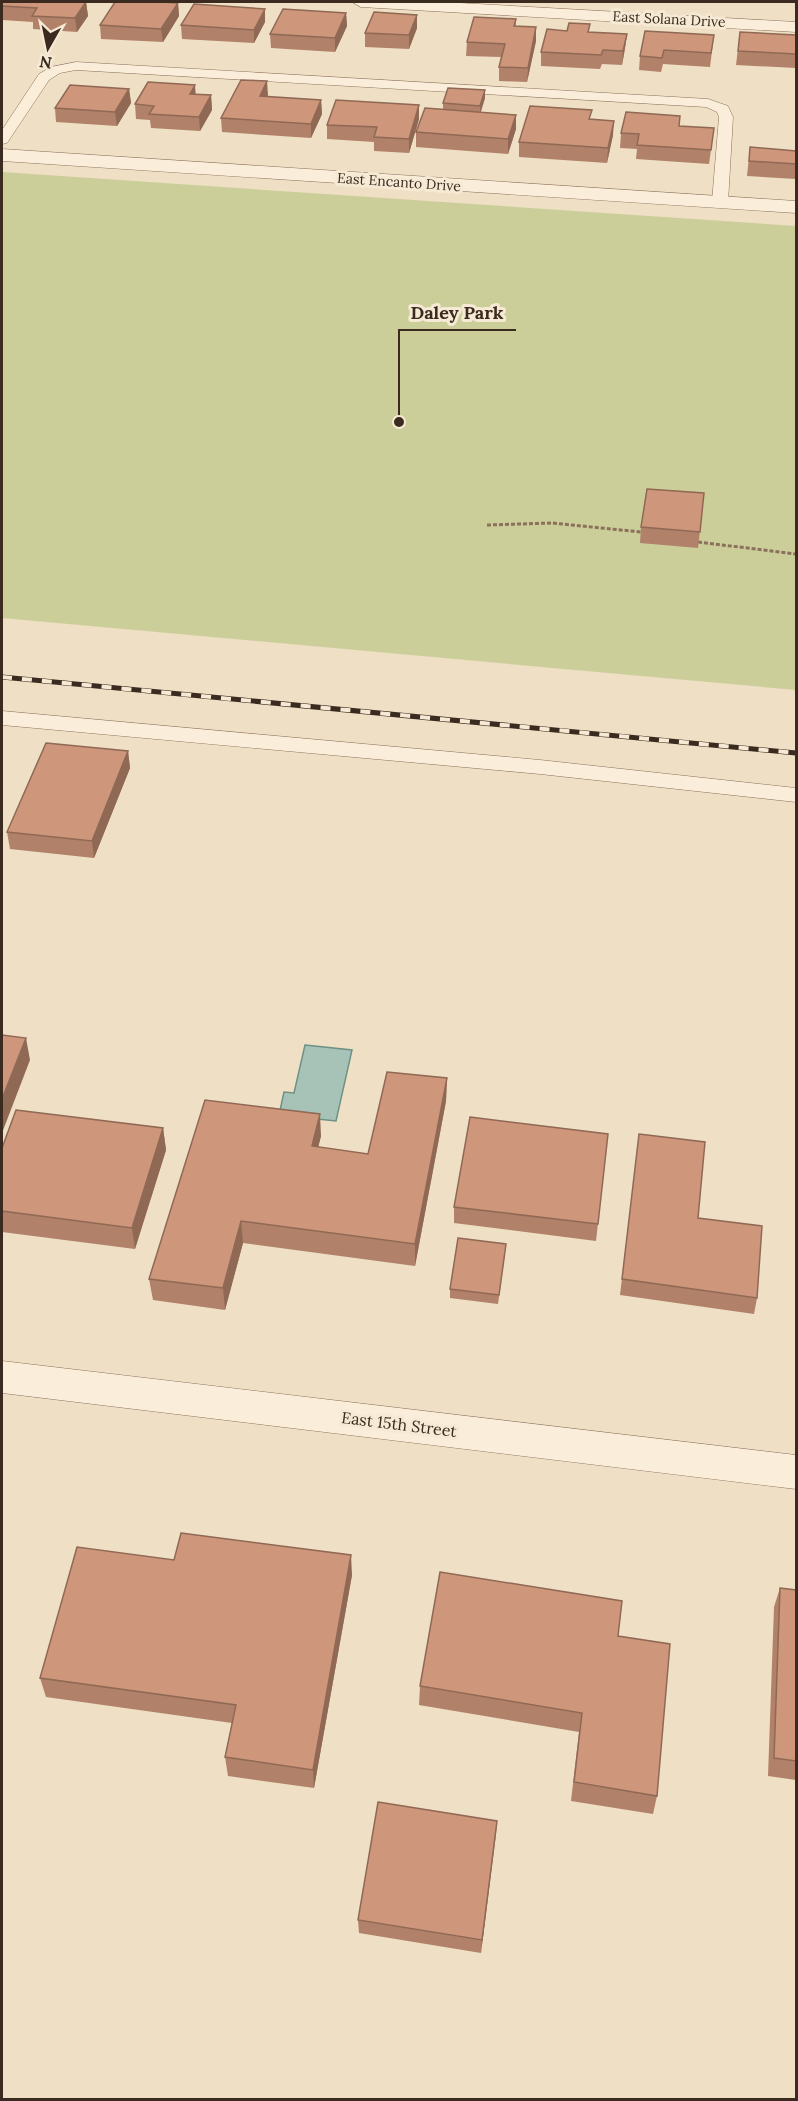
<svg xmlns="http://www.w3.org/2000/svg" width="798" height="2101" viewBox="0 0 798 2101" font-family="Lora,serif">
<rect width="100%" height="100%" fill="#efdfc5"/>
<path fill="#ccce99" d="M2,172L796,226V690L2,618Z"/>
<path fill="#a7c3b8" stroke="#6d9285" stroke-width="1.5" d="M305,1045L352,1050L336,1121L279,1115L284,1092L294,1093Z"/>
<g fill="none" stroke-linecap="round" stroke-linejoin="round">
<defs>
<g id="service">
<path d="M76,62L708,99L728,106L733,117L728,202L720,207L712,202L719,117L717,112L706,107L76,70L60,73L49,80L7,143L2,144V130L39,74L51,67Z"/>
<path d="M2,711L540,760L796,788V802L540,774L2,725Z"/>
</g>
<g id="minor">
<path d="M352,2H442L796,22V32L361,7Z"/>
<path d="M2,149L796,201V213L2,161Z"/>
<path d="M2,1361L796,1455V1489L2,1393Z"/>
</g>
</defs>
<use href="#service" stroke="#8b705b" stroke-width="1"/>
<use href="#minor" stroke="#8b705b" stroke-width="1"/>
<g stroke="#8b705b" stroke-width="3" stroke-dasharray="4 2" stroke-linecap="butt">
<path d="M487,525L552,523L641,532"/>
<path d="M698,542L796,554"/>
</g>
<use href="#service" fill="#faedd9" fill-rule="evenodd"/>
<use href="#minor" fill="#faedd9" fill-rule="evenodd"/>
<defs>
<path id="rail" d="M2,677L796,753"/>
</defs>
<use href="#rail" stroke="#3b2a1f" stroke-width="5"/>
<use href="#rail" stroke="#f6ead5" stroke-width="4" stroke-dasharray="10" stroke-linecap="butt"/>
</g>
<g fill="#b18169">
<path d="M2,2H86L88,16L77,32L33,29V22L2,20Z"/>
<path d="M178,3L179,16L163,42L101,39L100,25Z"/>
<path d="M346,13L347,26L335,52L271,48L270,34Z"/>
<path d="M417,15V28L409,49L365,47V33Z"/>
<path d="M516,19V26L536,27V41L527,82L499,81V67L501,57L466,56L467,42Z"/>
<path d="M265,22L254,43L182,39L181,25Z"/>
<path d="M589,32L627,34L625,48L622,65L602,64L600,69L541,66V52Z"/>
<path d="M740,32L796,35V68L736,65Z"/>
<path d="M714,35L710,67L663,64L661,72L639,70L640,56Z"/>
<path d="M195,85V94L211,95L212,110L200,131L151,128L150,120L136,119L135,104Z"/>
<path d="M129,89L131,103L117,126L56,122L55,108Z"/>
<path d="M485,90V98L481,112L516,115V129L508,154L416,147V132L443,109V103Z"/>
<path d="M268,95L267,97L321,100L322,114L311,138L222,132L221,118Z"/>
<path d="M419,105V119L409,153L374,151V142L327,139V125Z"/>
<path d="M680,116L679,126L714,128L709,164L636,159L637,149L620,148L621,133Z"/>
<path d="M591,119L613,135L607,163L519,157V142Z"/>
<path d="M750,147L796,151V179L747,176Z"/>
<path d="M704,493L698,548L640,543L641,527Z"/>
<path d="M128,751L130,768L94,858L10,849L7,832Z"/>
<path d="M447,1078L446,1101L415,1266L243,1243L225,1310L153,1300L149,1279L321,1136L318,1147L368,1154Z"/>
<path d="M163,1128L166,1150L135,1249L2,1232V1148Z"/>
<path d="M608,1134L596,1241L454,1223V1207Z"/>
<path d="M639,1134L698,1218L757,1298L754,1314L620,1295Z"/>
<path d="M505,1253L498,1304L450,1298V1289Z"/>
<path d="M174,1560L352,1575L314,1788L228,1776L225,1757L232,1723L46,1697L40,1678Z"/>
<path d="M780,1588L796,1590V1780L768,1776L774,1607Z"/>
<path d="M618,1636L657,1796L653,1814L571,1801L579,1732L419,1705L420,1686Z"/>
<path d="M497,1821L481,1953L359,1933L358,1920Z"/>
</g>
<g fill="#906955">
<path d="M86,2L88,16L77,32L75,18Z"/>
<path d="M178,3L179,16L163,42L161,29Z"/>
<path d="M265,9V22L254,43V30Z"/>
<path d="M346,13L347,26L335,52V38Z"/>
<path d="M417,15V28L409,49V35Z"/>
<path d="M536,27V41L527,82L528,68Z"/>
<path d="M627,34L625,48L622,65L623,51Z"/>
<path d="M267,81L268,95L261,110L260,96Z"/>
<path d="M195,85L196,99L190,94Z"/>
<path d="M129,89L131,103L117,126L115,112Z"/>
<path d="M485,90V98L480,113V106Z"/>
<path d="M211,95L212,110L200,131L199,117Z"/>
<path d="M321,100L322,114L311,138V124Z"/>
<path d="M419,105V119L409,153V139Z"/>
<path d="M516,115V129L508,154V139Z"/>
<path d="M614,121L613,135L607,163L608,148Z"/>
<path d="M128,751L130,768L94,858L92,841Z"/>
<path d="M26,1038L30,1060L2,1133V1099Z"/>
<path d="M447,1078L446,1101L415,1266V1244Z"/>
<path d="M320,1114L321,1136L313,1168L312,1146Z"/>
<path d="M163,1128L166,1150L135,1249L132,1228Z"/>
<path d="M241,1221L243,1243L225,1310L223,1288Z"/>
<path d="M351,1555L352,1575L314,1788L313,1770Z"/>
<path d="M497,1821L496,1834L481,1953L482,1940Z"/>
</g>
<g fill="#ce967a" stroke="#906955" stroke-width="1.5">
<path d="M2,2H86L75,18L32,16L37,8L2,6Z"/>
<path d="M115,2H161L178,3L161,29L100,25Z"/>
<path d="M194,4L265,9L254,30L181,25Z"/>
<path d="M283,9L346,13L335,38L270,34Z"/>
<path d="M374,12L417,15L409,35L365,33Z"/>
<path d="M474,17L516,19L514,26L536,27L528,68L499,67L505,44L467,42Z"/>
<path d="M569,23L590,24L588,32L627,34L623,51L603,50L601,55L541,52L547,29L567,31Z"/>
<path d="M645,31L714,35L711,53L664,50L662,58L640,56Z"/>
<path d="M740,32L796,35V54L738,51Z"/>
<path d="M241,80L267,81L260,96L321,100L311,124L221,118Z"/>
<path d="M148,82L195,85L190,94L211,95L199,117L149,114L154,106L135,104Z"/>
<path d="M70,85L129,89L115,112L55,108Z"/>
<path d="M448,88L485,90L480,106L443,103Z"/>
<path d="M336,100L419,105L409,139L374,137L377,127L327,125Z"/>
<path d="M530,106L592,110L589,119L614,121L608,148L519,142Z"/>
<path d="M425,108L516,115L508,139L416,132Z"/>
<path d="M626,112L680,116L679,126L714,128L711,150L637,145L639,134L621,133Z"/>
<path d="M750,147L796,151V164L749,161Z"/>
<path d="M647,489L704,493L700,532L641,527Z"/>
<path d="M46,743L128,751L92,841L7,832Z"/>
<path d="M2,1035L26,1038L2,1099Z"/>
<path d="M387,1072L447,1078L415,1244L241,1221L223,1288L149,1279L205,1100L320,1114L312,1146L368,1154Z"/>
<path d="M16,1110L163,1128L132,1228L2,1211V1148Z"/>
<path d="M470,1117L608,1134L598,1224L454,1207Z"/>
<path d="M639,1134L705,1142L698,1218L762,1226L757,1298L622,1279Z"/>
<path d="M458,1238L506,1244L499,1295L450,1289Z"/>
<path d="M181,1533L351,1555L313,1770L225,1757L236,1705L40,1678L77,1547L174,1560Z"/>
<path d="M440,1572L622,1601L618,1636L670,1644L657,1796L574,1782L582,1713L420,1686Z"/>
<path d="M780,1588L796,1590V1761L774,1758Z"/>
<path d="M378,1802L497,1821L482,1940L358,1920Z"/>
</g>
<g text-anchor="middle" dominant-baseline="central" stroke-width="6" stroke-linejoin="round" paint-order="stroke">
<g font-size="14" fill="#3b2a1f" stroke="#f6ead5">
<text transform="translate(669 19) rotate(3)">East Solana Drive</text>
<text transform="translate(399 182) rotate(4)">East Encanto Drive</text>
</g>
<g font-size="16" fill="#3b2a1f" stroke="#f6ead5">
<text transform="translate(399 1424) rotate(7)">East 15th Street</text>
</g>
</g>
<path fill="none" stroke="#3b2a1f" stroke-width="2" d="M399 422L399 330H516"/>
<circle fill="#3b2a1f" stroke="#f6ead5" stroke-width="2" cx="399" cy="422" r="6"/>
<g font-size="18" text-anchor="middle" font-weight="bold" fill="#3b2a1f" stroke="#f6ead5" stroke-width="6" stroke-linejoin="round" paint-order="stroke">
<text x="457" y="319">Daley Park</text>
</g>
<rect width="798" height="2101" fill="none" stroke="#3b2a1f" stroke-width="6"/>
<g transform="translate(48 48) rotate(189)" stroke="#f6ead5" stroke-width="4.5" paint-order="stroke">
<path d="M0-4.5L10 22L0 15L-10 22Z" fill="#3b2a1f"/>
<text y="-9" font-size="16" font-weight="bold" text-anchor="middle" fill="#3b2a1f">N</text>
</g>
</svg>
